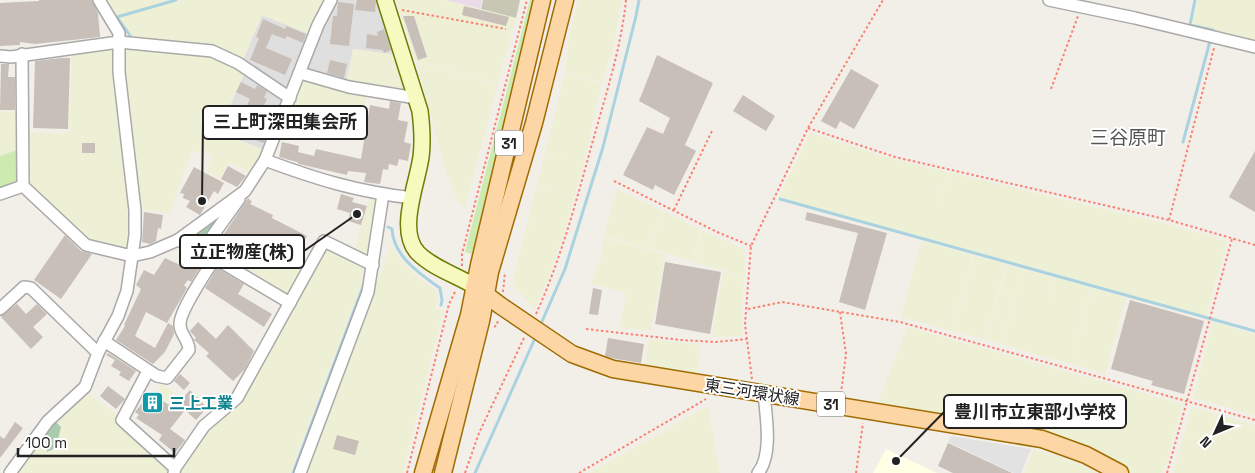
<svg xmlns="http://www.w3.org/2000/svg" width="1255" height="473" viewBox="0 0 1255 473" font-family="'Space Grotesk','Noto Sans JP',sans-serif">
<rect width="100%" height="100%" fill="#f2efe9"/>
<g fill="#e0dfdf">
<path d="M338,0H379L395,55L353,49L346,82L306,71L322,28Z"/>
<path d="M262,15L309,34L288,90L243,60Z"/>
<path d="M245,72L285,98L264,150L218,132Z"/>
</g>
<path fill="#ebdbe8" d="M446,0H482L480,9Z"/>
<path fill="#ffffe5" d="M886,449L937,473H873Z"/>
<path fill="#c7c7b4" d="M483,0H520L516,18L481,9Z"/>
<g fill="#eef0d5">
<path d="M105,0H172L115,17Z"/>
<path d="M180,0H326L309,34L262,15L243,60L227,51L213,46L133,37L120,18Z"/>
<path d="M396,0H444L516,18L498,84L416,62Z"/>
<path d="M578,0H622L613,49L602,83L565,73L569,37Z"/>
<path d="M1198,0H1255V43L1214,32V29L1192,24Z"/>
<path d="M114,46L131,210V234L128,251L87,241L27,184L26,132L69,133L72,51Z"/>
<path d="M123,46L211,55L245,72L218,132L264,150L251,174L229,162L220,179L206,171L213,155L192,151L169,214L140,209L124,72Z"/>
<path d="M353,49L396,55L406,92L347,82Z"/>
<path d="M417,63L498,85L464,209L457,200L444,167Z"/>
<path d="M565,74L601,84L584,164L564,232L551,273L534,309L512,283L527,223L538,225L527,222L536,187L554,191L537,186L545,155L566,160L545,154Z"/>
<path d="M303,77L368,93L356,135L310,129L287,119Z"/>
<path d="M0,111L19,112V149L0,155Z"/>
<path d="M810,133L897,160L947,172L936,213L948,172L1167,224L1227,241L1206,316L779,197Z"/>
<path d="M617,189L661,210L649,249L604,236Z"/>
<path d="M370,197L377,201L369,250L363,255L354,251Z"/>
<path d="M662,211L701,230L692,261L650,249Z"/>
<path d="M702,230L746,251L744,276L693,262Z"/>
<path d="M603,237L665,255L651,331L620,328L626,293L590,283L602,256Z"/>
<path d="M921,241L973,255L952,331L901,317Z"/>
<path d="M255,244L303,271L288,297L240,268Z"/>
<path d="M391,244L398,256L412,273L436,290L438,300L436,308L443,311L403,473H305Z"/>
<path d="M326,247L368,267L290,473H179L207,429L235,407L241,401Z"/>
<path d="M974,256L1006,264L985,340L953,331Z"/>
<path d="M1007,265L1022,269L1001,344L986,340Z"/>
<path d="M1022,269L1055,278L1049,303L1056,278L1091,288L1071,364L1002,345Z"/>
<path d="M723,271L744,277L741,317L742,333L740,336L712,337Z"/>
<path d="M1092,288L1126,298L1105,374L1071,364Z"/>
<path d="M1213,322L1255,334V415L1193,398Z"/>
<path d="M907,327L1182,404L1166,466L1162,473H1126L1107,461L876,408Z"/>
<path d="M649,339L701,345L696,377L644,370Z"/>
<path d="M162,384L174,392L167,402L156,394Z"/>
<path d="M88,393L119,417L170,470L169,473H16L45,438L47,452L56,448L61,427L56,421Z"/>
<path d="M708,406L720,473H588L613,460Z"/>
<path d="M1192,407L1255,425V473H1173Z"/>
<path d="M1034,449L1070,460L1099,473H1024Z"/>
</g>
<g fill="#cdebb0">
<path d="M530,0H537L512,101L472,254L465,252Z"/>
<path d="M19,149L17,184L0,190V156Z"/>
</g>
<g fill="#aacbaf">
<path d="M230,207L204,243L185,239Z"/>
<path d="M55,421L61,427L56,448L47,452C45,438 45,431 55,421Z"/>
</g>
<path fill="#e2e2e2" d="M951,436L1031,449L1021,473H1014L948,442Z"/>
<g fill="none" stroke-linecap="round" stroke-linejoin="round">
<g stroke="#aad3df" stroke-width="3">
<path d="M131,37L117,17L176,0"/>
<path d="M1183,142L1213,30L1190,25L1195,0"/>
<path d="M780,199L1255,331"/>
<path d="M388,227L392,229C393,256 420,274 440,288L442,300L441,305"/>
<path d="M540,326L565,269L603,147L636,16L639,0"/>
<path d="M293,473L364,284"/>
<path d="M475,473L536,336"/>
</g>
</g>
<g fill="#c7bfb8">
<path d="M39,0H92L98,13L100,37L35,44L20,42V45L0,46V3L39,1Z"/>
<path d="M357,0H376L375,12L355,10Z"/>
<path d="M338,2L354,4L349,46L330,44L333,16H337Z"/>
<path d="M464,6L509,17L506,26L462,15Z"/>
<path d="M403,16H414L427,57L418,60Z"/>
<path d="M263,19L285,29L286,26L306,34L303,43L287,36L285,39L272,34L266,48L292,59L285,75L250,60L259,38L256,37Z"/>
<path d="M384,29L391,50L384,53L383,50L366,48L367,34L378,36L377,32Z"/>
<path d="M657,55L713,83L685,145L696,151L674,195L655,185L653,190L623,175L647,127L663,134L670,118L639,101Z"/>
<path d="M61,58H70L68,129L33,128L35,61Z"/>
<path d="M330,60L347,64L344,78L327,73Z"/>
<path d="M1,64H9L8,77H15V110H0Z"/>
<path d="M851,69L879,85L854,129L840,121L836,129L821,121Z"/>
<path d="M241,82L255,89L257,85L267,91L264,98L267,99L263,108H264L256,126L268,131L264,143L246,137L247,135L241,133L245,120L241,118L250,99L236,92Z"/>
<path d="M743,95L775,116L766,131L733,111Z"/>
<path d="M390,101L401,103L398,120L408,122L404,142L411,144L408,161L399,159L397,166L389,164L388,170L383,169L380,184L364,182L366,173L348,171L347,175L299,164L297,162L279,157L282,142L299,146L298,152L314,156L316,149L361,159L370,105L389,109Z"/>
<rect x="82" y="143" width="13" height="10"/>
<path d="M1255,151V212L1229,197Z"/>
<path d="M228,166L246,176L237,187L221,179Z"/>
<path d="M194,167L224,183L218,194L214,191L200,215L186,207L190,201L183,198L184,194L180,193Z"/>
<path d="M341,194L354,198L352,202L367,206L361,225L348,221L350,213L337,209Z"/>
<path d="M248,198L252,202L250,204L273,215L272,218L307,236L299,249L281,239L273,252L254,241L240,265L226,256L216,246Z"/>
<path d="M144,212L163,215L161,229L158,228L156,241L150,244L142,242Z"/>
<path d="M807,212L887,233L865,310L839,302L858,233L805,220Z"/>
<path d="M65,235L81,251L92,254L61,299L34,280Z"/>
<path d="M191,253H195L204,261L191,282L188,280L184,285L187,288L167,323L146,312L135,336L155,348L168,323L173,326L174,334L165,352L153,364L116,340L125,326L124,325L141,289L136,285L144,270L154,275L165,258L180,265Z"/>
<path d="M665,262L721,272L710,334L655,324Z"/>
<path d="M217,268L244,284L238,294L272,314L264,327L205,288Z"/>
<path d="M593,288L602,290L598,315L589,314Z"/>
<path d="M1130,300L1204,321L1184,394L1151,385L1153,381L1111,369Z"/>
<path d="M17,304L26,314L37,304L47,314L33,327L43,337L31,349L1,317Z"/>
<path d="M198,322L216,339L228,325L254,351L245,369L233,381L206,356L209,353L194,340L196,338L190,331Z"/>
<path d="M608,338L644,344L641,363L616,359L605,356Z"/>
<path d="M108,353L136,371L129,381L119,375L121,372L111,366L115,360L106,355Z"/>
<path d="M180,374L190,383L184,390L174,381Z"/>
<path d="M108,386L125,399L116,409L100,396Z"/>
<path d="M190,390L207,408L196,420L185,410L170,429L185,440L175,453L159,440L162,435L136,418L139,415L135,412L150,393L174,408Z"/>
<path d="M15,422L23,428L0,458V436L4,439Z"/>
<path d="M337,435L359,441L355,455L333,449Z"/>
<path d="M948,443L1012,473H953L938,466Z"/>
</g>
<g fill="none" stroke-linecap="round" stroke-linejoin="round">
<defs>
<g id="street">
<path d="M1049,0L1135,18L1255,47"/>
<path d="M22,54L23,186L86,245L132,256L150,252L178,240L191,245L207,247"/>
<path d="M0,56L11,57L119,42L212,51L238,63L290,98"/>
<path d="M300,73L349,87L416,98"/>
<path d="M265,160C316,179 358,192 413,198"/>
<path d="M0,194L23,186"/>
<path d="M239,199L211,238L207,247L221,262L290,303"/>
<path d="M178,240L245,191L265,160L318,25L331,0"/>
<path d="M0,309L24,287L31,288L98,353"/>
<path d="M104,341L157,376L167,378L189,350C189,340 180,334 180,325C179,311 207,271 215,258"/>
<path d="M148,371L122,420L175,468"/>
<path d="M10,473L48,421L85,387L98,353L118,316L127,291L135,235V210L119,72V33L99,0"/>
<path d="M174,473L175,468L204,426L237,398L324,241L373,265"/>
<path d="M300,473L368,292L383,194"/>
<path d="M758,473C773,455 766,416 764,394"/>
</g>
<path id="secondary" d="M385,0L420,111C422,127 423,142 421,157C417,185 397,231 418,253C433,268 456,275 474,286"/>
<g id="primary">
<path d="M474,286L501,306L572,354L613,369L1042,439L1086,455L1120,473"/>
<path d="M423,473L469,315L479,265L542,0"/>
<path d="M443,473L481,321L490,272L534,123L565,0"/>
</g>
</defs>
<use href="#street" stroke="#a9a9a9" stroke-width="14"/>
<use href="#secondary" stroke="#707d05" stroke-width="18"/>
<use href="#primary" stroke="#a06b00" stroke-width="19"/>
<g stroke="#fa8072" stroke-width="2" stroke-dasharray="2.5 2.5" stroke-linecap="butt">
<path d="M402,10L506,29"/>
<path d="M1051,89L1078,16"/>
<path d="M808,128L895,157L1169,220L1255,245"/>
<path d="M614,181L717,232L751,246"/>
<path d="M674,210L712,131"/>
<path d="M1169,220L1214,48"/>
<path d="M462,266V254L527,0"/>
<path d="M503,292L505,272"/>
<path d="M748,309L782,302L900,322L1255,420"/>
<path d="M840,312L846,354L841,393"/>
<path d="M536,314C561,259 576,202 592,144C605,97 621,49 626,0"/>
<path d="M494,327L497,325L498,319"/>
<path d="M586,329L681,340L716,342L747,339"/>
<path d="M752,379L745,324L751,246L808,128L883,0"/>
<path d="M407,473L449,304L456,290"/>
<path d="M465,473L479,433L524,338"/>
<path d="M579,473L706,399"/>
<path d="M856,473L863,423"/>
<path d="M1167,473L1232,239"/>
</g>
<use href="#street" stroke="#fff" stroke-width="11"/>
<use href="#secondary" stroke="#f7fabf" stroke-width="15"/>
<use href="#primary" stroke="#fcd6a4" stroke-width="16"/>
</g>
<defs>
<symbol id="building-square" viewBox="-11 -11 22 22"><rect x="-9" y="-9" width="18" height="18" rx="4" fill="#0f9aa8" stroke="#fff"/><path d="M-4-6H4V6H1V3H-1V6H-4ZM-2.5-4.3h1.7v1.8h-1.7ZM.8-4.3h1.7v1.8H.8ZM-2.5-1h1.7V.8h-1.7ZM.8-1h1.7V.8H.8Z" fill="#fff"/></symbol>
</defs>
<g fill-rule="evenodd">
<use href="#building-square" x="140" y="390" width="25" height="25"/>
</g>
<g text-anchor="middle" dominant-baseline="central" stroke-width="4" stroke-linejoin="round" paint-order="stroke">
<g fill="#fff" stroke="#646464" stroke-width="1">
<rect x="495" y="130.5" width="28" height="25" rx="4"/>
<rect x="817" y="391.5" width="28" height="25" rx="4"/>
</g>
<g font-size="15" font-weight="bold" fill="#222">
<text x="509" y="143">31</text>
<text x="831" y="404">31</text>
</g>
<g font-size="16" fill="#222" stroke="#fff">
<text transform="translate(752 392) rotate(9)">東三河環状線</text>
</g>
<g font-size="16" font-weight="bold" fill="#0d838f" stroke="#fff" text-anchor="start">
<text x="169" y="403">三上工業</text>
</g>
<g font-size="19" fill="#555" stroke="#fff">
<text x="1128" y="137">三谷原町</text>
</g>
</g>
<path fill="none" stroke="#222" stroke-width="2" d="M202 201L203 122M357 214L304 251M896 461L944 412"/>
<g fill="#222" stroke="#fff" stroke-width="2">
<circle cx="202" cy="201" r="5"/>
<circle cx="357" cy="214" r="5"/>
<circle cx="896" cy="461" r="5"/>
</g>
<g fill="#fff" stroke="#222" stroke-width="2">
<rect x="203" y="106" width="164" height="33" rx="5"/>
<rect x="180" y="235" width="124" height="33" rx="5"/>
<rect x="944" y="395" width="182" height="33" rx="5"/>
</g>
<g font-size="18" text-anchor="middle" font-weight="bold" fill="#222">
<text x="285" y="128">三上町深田集会所</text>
<text x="242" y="258">立正物産(株)</text>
<text x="1035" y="418">豊川市立東部小学校</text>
</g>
<g transform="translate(1215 433) rotate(226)" stroke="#ffffff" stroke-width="4" paint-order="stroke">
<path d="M0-4L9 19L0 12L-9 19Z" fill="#222222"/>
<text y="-8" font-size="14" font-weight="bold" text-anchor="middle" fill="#222222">N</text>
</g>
<path d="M18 448v8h156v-8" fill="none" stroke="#222222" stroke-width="2.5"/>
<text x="25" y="448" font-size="15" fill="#222222" stroke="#ffffff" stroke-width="4" paint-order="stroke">100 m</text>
</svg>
